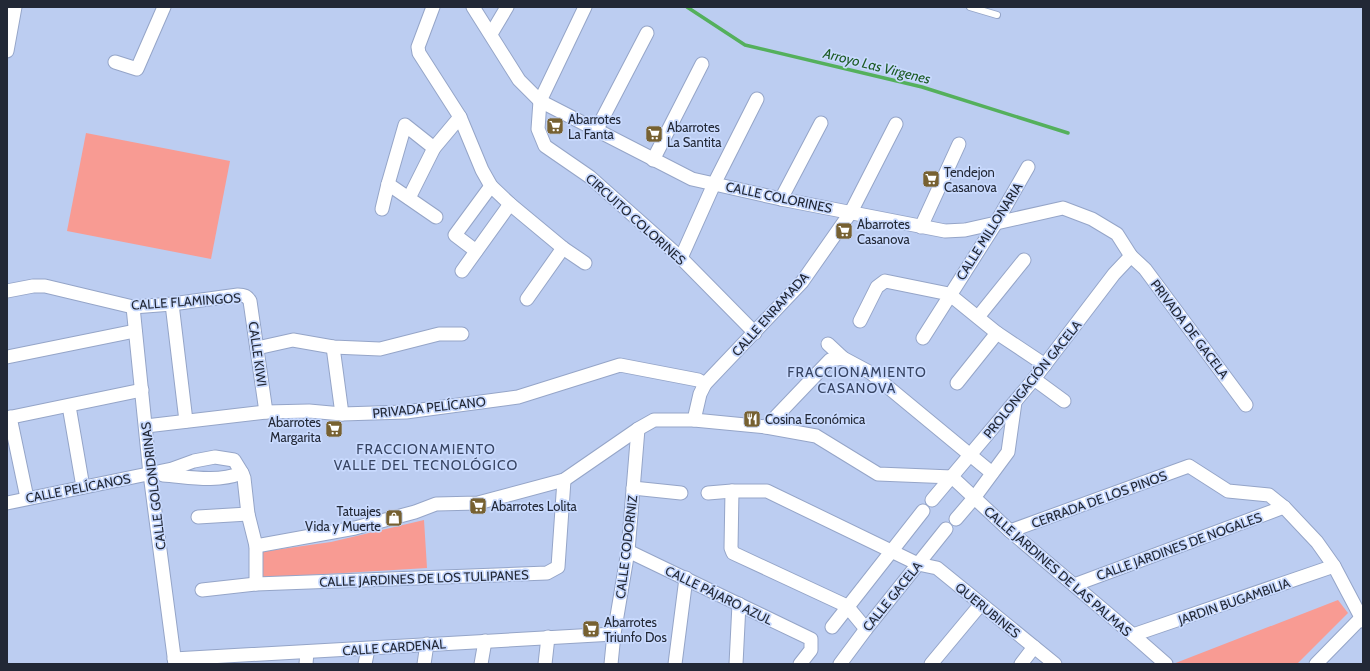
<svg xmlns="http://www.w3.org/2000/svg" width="1370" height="671" viewBox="0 0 1370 671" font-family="Cabin,sans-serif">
<rect width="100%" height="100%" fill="#bccdf1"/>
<g fill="#f89b93">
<path d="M86,133L230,161L211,259L67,231Z"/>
<path d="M424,520L427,568L261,578L260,552L331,542Z"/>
<path d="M1338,600L1348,613L1297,664H1173Z"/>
</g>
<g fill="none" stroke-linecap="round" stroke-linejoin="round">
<path stroke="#54b05c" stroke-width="3.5" d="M687,7L745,45L922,87L1068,133"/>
<defs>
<path id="lane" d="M970,7L997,15"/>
<g id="street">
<path d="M433,7L418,47L419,53L460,117L482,170L491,186L510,204L563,248L585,263"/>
<path d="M473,7L519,80L540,101L692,179L781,199L945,231L965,230L1063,208L1092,219L1117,234L1131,256L1145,269L1246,405"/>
<path d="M585,7L540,101L538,129L545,146L590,177L681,258L755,333"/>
<path d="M491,34L507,7"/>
<path d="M7,51L15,7"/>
<path d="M115,62L137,69L164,7"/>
<path d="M597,129L647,33"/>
<path d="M653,160L702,64"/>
<path d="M388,184L436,217"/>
<path d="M409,198L434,148L460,117"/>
<path d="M781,199L821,123"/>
<path d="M382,209L388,184L405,125L434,148"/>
<path d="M921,227L959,144"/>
<path d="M476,251L455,235L491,186"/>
<path d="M681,258L714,184L757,99"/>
<path d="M462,271L510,204"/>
<path d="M7,291L33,286H45L133,307L172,304L238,295C244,295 247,296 250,301L266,412"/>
<path d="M527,299L563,248"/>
<path d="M172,304L186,421"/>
<path d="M133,307L150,474L175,664"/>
<path d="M978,317L1024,260"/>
<path d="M860,321L877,287L885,281L949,294L997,333L1045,365"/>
<path d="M923,338L996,223L1028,167"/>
<path d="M828,344L843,358L871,373L992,473"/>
<path d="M333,347L342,414"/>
<path d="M257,348L293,340L333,347L380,349L439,334H462"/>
<path d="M7,357L135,331"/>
<path d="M1034,379L1064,401"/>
<path d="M957,383L997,333"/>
<path d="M69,406L83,487"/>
<path d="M10,417L27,498"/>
<path d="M7,418L142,390"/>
<path d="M694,420L700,394L705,384L802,282L851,212L896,124"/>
<path d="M146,426L266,412L309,411L342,414L406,412L518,397L620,365L698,380L705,384"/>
<path d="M766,427L830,360L843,358"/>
<path d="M163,475C190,477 215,483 242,473"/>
<path d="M633,488L681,493"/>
<path d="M732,491L731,548L733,553L847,606L866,629"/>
<path d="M708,493L732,491H767L918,564L937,568L1055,664"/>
<path d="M932,500L1034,379L1114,274L1131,256"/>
<path d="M7,503L172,469L194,461L215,457L234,460L242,473L244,478L248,514L256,546V584"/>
<path d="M198,517L248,514"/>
<path d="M956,519L974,498L1008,452L1015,402"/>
<path d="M1010,531L1189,466L1228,491L1269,495L1284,507L1317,542L1334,566L1363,621"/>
<path d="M256,546L355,528L415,512L436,504L478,503L564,480L638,429L654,420H694L766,427L816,436L878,474L952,477L1010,531L1133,635L1166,664"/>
<path d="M628,551L811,639V650L800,664"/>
<path d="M1074,585L1284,507"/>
<path d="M202,590L256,584L547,573L558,567L564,480"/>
<path d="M832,627L923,511"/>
<path d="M1133,635L1334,566"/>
<path d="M174,659L614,634"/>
<path d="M306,664L307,652"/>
<path d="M365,664L368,649"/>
<path d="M424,664L427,644"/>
<path d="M481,664L485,641"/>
<path d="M545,664L548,637"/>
<path d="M611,664L614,634L628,551L638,429"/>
<path d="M675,664L686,578"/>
<path d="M736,664L739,604"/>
<path d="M840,664L866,629L946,529"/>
<path d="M931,664L981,604"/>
<path d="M1021,664L1034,647"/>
<path d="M1316,664L1361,618"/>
</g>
</defs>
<use href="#lane" stroke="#95a5c8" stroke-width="8"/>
<use href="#street" stroke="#95a5c8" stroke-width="15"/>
<use href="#lane" stroke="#fff" stroke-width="6"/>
<use href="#street" stroke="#fff" stroke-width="13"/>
</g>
<defs>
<symbol id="supermarket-square" viewBox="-11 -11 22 22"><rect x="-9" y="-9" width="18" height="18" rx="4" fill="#776131" stroke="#c9dafe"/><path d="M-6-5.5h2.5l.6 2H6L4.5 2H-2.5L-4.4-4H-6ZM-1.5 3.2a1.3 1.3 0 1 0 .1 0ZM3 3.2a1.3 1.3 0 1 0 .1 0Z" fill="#fff"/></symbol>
<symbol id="restaurant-square" viewBox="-11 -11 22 22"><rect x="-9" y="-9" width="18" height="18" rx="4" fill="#776131" stroke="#c9dafe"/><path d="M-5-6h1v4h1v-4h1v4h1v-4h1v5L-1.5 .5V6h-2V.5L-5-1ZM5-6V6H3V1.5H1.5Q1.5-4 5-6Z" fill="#fff"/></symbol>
<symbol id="shop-square" viewBox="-11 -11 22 22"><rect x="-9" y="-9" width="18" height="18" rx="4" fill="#776131" stroke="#c9dafe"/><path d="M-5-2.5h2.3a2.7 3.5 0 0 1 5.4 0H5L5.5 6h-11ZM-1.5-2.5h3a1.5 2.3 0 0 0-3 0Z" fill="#fff"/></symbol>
</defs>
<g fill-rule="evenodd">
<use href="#supermarket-square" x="545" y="116" width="20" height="20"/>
<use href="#supermarket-square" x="644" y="124" width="20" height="20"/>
<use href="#supermarket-square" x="921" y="169" width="20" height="20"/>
<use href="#supermarket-square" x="834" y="221" width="20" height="20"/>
<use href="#restaurant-square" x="742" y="409" width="20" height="20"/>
<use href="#supermarket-square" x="324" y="419" width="20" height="20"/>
<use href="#supermarket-square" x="468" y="496" width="20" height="20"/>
<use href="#shop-square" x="384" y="508" width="20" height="20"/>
<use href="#supermarket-square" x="581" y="619" width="20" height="20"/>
</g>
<g text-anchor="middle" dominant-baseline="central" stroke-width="3.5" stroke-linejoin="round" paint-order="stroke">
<g font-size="13" fill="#222836" stroke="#c9dafe" text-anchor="start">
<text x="568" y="119">Abarrotes<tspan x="568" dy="15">La Fanta</tspan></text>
<text x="667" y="127">Abarrotes<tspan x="667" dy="15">La Santita</tspan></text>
<text x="944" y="172">Tendejon<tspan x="944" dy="15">Casanova</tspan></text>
<text x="857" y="224">Abarrotes<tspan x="857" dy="15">Casanova</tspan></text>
<text x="765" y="419">Cosina Económica</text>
<text x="321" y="422" text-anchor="end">Abarrotes<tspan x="321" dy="15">Margarita</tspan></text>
<text x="491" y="506">Abarrotes Lolita</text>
<text x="381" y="511" text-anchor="end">Tatuajes<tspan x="381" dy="15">Vida y Muerte</tspan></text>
<text x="604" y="622">Abarrotes<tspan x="604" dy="15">Triunfo Dos</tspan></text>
</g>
<g font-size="13" fill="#222836" stroke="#c9dafe">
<text transform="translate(779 197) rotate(12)">CALLE COLORINES</text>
<text transform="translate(636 219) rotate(42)">CIRCUITO COLORINES</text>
<text transform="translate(989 231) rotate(-58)">CALLE MILLONARIA</text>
<text transform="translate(186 301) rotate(-4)">CALLE FLAMINGOS</text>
<text transform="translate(770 314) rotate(-48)">CALLE ENRAMADA</text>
<text transform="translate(1190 329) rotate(53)">PRIVADA DE GACELA</text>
<text transform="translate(258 354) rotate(82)">CALLE KIWI</text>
<text transform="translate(1032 379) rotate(-51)">PROLONGACIÓN GACELA</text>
<text transform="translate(429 407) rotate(-6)">PRIVADA PELÍCANO</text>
<text transform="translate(153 486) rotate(-97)">CALLE GOLONDRINAS</text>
<text transform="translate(78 488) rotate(-11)">CALLE PELÍCANOS</text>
<text transform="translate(1099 499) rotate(-20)">CERRADA DE LOS PINOS</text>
<text transform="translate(1179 546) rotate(-20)">CALLE JARDINES DE NOGALES</text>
<text transform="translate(626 547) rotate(-83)">CALLE CODORNIZ</text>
<text transform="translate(1058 571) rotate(41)">CALLE JARDINES DE LAS PALMAS</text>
<text transform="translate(424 578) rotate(-2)">CALLE JARDINES DE LOS TULIPANES</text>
<text transform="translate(719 595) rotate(26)">CALLE PÁJARO AZUL</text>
<text transform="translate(892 596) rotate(-51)">CALLE GACELA</text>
<text transform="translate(1234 601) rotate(-19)">JARDIN BUGAMBILIA</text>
<text transform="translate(988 610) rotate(39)">QUERUBINES</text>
<text transform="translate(394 647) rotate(-4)">CALLE CARDENAL</text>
</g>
<g font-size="14" font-style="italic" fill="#1b5a23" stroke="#c9dafe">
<text transform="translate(877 66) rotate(14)">Arroyo Las Virgenes</text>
</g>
<g font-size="14" letter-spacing="1" fill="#374462" stroke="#c9dafe">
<text x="857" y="372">FRACCIONAMIENTO<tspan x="857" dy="16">CASANOVA</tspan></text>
<text x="426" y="449">FRACCIONAMIENTO<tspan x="426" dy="16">VALLE DEL TECNOLÓGICO</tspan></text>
</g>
</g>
<rect width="1370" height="671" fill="none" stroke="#222836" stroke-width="16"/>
</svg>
